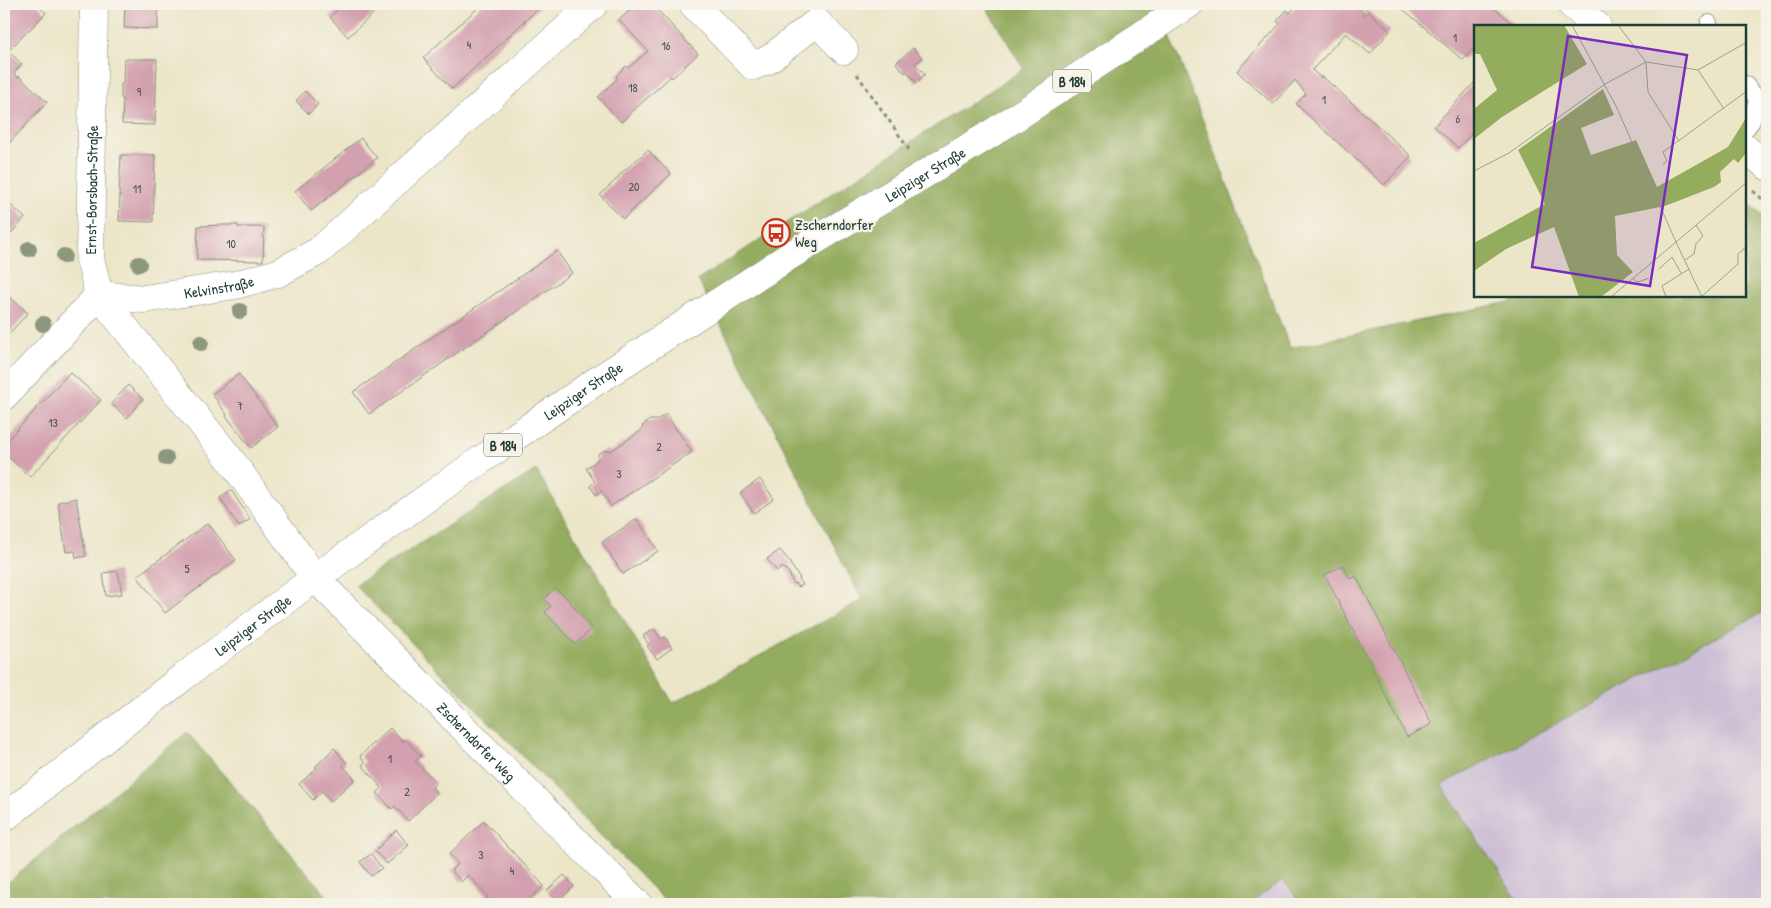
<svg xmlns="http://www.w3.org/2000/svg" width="1771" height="908" viewBox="0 0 1771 908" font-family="'Patrick Hand',sans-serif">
<rect width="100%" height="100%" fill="#f7f3e8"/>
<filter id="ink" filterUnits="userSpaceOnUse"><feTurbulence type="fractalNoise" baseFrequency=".02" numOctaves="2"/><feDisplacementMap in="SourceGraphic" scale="10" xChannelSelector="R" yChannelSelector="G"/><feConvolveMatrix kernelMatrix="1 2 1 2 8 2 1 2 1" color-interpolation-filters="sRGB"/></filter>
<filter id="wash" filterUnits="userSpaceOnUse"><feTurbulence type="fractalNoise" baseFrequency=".0096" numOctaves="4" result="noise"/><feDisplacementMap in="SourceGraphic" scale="20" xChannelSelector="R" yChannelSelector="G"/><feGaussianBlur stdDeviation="1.12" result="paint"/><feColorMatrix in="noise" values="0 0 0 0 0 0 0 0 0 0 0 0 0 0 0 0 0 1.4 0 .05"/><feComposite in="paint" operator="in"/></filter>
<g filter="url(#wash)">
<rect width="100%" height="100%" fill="#ece6c9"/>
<g fill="#ccbed4">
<path d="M1767,610V904H1520L1441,785Z"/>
<path d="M1283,879L1302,904H1249Z"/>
</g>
<g fill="#94ac5e" stroke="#5a7449">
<path d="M984,4H1158L1290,348L1537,296H1745V200L1767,220V610L1441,785L1520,904H1302L1283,880L1249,904H668L355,585L536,470L673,703L862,600L698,280L1024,69Z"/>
<path d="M187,732L334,904H4V886Z"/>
</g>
<g id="blocks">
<g fill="#d3a0af">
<path d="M4,4H36L46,13L8,51L22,64L14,73L18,78L19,76L47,102L4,149V93L7,90L4,86V30L8,25L4,21Z"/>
<path d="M125,4H158V29L124,28Z"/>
<path d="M343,4H364L373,14L348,37L330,17Z"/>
<path d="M482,4H543L452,89L423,58Z"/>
<path d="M637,4H652L698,54L672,78L671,76L621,122L598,97L618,78L616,76L626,66L628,68L648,51L619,20Z"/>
<path d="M1298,4H1371L1362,13L1365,15L1368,11L1390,31L1370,54L1346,33L1312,70L1321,78L1322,76L1411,156L1384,185L1296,104L1306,94L1295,80L1273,104L1237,71L1280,24L1277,21L1287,10L1290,13Z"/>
<path d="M1397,4H1490L1515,26H1475V47L1463,60Z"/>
<path d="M913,48L923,58L915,64L925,74L916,83L907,71L905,73L896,63Z"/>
<path d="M124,59H157L155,125L122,124L123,99L121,98V84H123Z"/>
<path d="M1475,82V130L1458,148L1434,126Z"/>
<path d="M305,91L318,104L309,114L296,101Z"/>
<path d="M361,138L377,158L311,211L295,191Z"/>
<path d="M648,150L671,174L623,219L600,195L619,177L618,176Z"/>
<path d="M121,155H155L153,222L119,221L120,195H119Z"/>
<path d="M4,199L25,218L4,241Z"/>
<path d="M224,225H238V227H264L263,261L197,260L198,226Z"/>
<path d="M557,251L572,273L369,414L353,392Z"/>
<path d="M4,292L28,313L4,339Z"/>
<path d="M70,372L101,400L30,477L4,453V444Z"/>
<path d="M239,374L278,427L251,448L226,416L227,415L212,394Z"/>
<path d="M128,385L143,399L127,418L111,404Z"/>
<path d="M666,414L692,452L611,506L601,491L596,495L590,486L595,482L586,468L598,460V454L605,450L611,451L642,430L643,425L650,420H657Z"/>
<path d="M760,479L774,499L754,513L740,493Z"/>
<path d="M231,490L250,519L239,527L220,498Z"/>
<path d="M76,498L86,556L76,558L75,551L66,552L58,502Z"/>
<path d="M637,519L658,551L623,574L602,542Z"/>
<path d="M208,523L236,560L165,613L137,576Z"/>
<path d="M780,550L791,563L790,564L800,578L799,579L803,585L798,587L795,583L794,584L792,581L789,573L783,567L777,571L767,559Z"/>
<path d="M1343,565L1350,579L1356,576L1432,724L1407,737L1325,575Z"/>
<path d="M118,571L122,594L106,596L103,573Z"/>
<path d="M555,588L565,596L592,629L575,644L545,612L551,606L544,599Z"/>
<path d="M654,629L661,639L665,637L672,648L657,659L647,646L649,645L643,636Z"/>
<path d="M390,728L403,742L405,739L421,756L415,761L436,783L432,787L437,793L408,821L395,806L392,809L377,793L382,788L362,765L365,762L360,756Z"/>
<path d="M334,748L346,762L343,766L355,779L331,801L322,791L313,800L299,784L317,768L315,767Z"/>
<path d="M484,821L544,886L524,904H481L488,897L468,875L461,882L451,870L458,864L449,854Z"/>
<path d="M396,830L409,845L387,864L375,851Z"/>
<path d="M371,854L382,868L371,876L360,862Z"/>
<path d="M564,875L574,886L557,902L547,891Z"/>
</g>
</g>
</g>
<g filter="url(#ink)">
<use href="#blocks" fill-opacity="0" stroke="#86927e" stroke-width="1"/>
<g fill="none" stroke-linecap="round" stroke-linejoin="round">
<defs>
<g id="service">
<path d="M1709,23V26"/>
<path d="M1745,84L1757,98L1752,121L1745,130"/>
</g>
<g id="minor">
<path d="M693,4L753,66L768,60L817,22L844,50"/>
<path id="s1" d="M99,295L230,459L315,578L638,904"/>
<path id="s2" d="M99,295L144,299L235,285L278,273L319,251L594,4"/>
<path id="s3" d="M4,396L99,295L90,259L94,4"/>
</g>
<g id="primary">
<path d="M1571,4L1597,26"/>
<path d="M1745,148L1767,166"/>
<path id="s4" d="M4,818L183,677L315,578L462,473L598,380L791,255L989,135L1189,4"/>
</g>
</defs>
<use href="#service" stroke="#86927e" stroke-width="18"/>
<use href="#minor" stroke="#86927e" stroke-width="29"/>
<use href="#primary" stroke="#86927e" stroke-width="29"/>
<g stroke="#86927e" stroke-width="3" stroke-dasharray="4 4" stroke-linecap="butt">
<path d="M857,74L910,151"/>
<path d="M1753,191L1767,203"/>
</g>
<use href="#service" stroke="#fff" stroke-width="16"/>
<use href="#minor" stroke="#fff" stroke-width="28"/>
<use href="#primary" stroke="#fff" stroke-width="28"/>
</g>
<g fill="#8c987d">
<circle cx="29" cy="249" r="8"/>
<circle cx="64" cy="256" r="8"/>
<circle cx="139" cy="264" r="8"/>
<circle cx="240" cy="311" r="8"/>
<circle cx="43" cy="324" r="8"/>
<circle cx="201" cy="343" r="8"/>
<circle cx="166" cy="458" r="8"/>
</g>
</g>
<defs>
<symbol id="bus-ring" viewBox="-11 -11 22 22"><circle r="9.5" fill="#f7f3e8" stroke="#c8321e" stroke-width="1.5"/><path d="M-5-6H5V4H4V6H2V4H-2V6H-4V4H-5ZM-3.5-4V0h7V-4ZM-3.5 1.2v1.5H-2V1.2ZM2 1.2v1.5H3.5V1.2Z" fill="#c8321e"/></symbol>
</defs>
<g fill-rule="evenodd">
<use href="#bus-ring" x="760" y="217" width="32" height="32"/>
</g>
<g text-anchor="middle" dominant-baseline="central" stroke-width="4.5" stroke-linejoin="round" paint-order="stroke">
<g font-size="12" fill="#4c5653">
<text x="1455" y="37">1</text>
<text x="469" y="44">4</text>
<text x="666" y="45">16</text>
<text x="633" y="87">18</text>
<text x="139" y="91">9</text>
<text x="1324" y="99">1</text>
<text x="1458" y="118">6</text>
<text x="634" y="186">20</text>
<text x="137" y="188">11</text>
<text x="231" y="243">10</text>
<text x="240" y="405">7</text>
<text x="53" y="422">13</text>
<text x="659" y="446">2</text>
<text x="619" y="473">3</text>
<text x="187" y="568">5</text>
<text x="390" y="758">1</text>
<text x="407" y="791">2</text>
<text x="481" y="854">3</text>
<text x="512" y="870">4</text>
</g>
<g fill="#f7f3e8" stroke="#60746a" stroke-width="1">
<rect x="1053" y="69.5" width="38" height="23" rx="4"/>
<rect x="484" y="433.5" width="38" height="23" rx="4"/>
</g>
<g font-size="14" font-weight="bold" fill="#1f3d34">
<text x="1072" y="81">B 184</text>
<text x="503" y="445">B 184</text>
</g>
<g font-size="15" fill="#1f3d34" stroke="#f7f3e8">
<text stroke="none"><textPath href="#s4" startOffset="1125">Leipziger Straße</textPath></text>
<text stroke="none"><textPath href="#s3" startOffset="245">Ernst-Borsbach-Straße</textPath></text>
<text stroke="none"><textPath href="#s2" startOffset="121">Kelvinstraße</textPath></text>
<text stroke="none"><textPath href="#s4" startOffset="720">Leipziger Straße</textPath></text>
<text stroke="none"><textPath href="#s4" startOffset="315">Leipziger Straße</textPath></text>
<text stroke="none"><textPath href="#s1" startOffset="586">Zscherndorfer Weg</textPath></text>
</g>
<g font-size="15" fill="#1f3d34" stroke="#f7f3e8" text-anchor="start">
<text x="795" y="224">Zscherndorfer<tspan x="795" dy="17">Weg</tspan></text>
</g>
</g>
<g transform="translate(1474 25)">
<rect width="272" height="272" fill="#ece6c9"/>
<path d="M0,0H90L113,39L28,92L0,114V84L23,65L6,29H2L0,25ZM129,64L140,90L107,103L117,130L162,115L183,162L254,122L272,93V128L264,138L260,134L246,147L247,157L240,162L191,181L141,191L143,230L159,247L127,272H105L80,202L32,224L0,246V218L71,179L44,125Z" fill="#94ac5e"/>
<path fill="none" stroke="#9aa28d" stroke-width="1" d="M98,0L142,81L202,217M144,0L172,37L224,45L250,84M172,37L174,67L205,116M224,45L273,17M189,139L193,136L189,127L273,66M0,146L35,128L131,59L172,37M202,217L228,272M211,235L220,229L222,219L229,211L222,200M185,244L198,232L207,248M159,254L164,257L175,253M137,272L273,157M192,272L188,261L215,244M227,272L264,239V229L273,221"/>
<path fill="#7b2cbf" fill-opacity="0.15" stroke="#7b2cbf" stroke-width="2.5" d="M94,11L213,30L176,261L58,242Z"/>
<rect width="272" height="272" fill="none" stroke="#1f3d34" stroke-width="2.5"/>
</g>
<rect width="1771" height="908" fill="none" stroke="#f7f3e8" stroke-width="20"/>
</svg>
